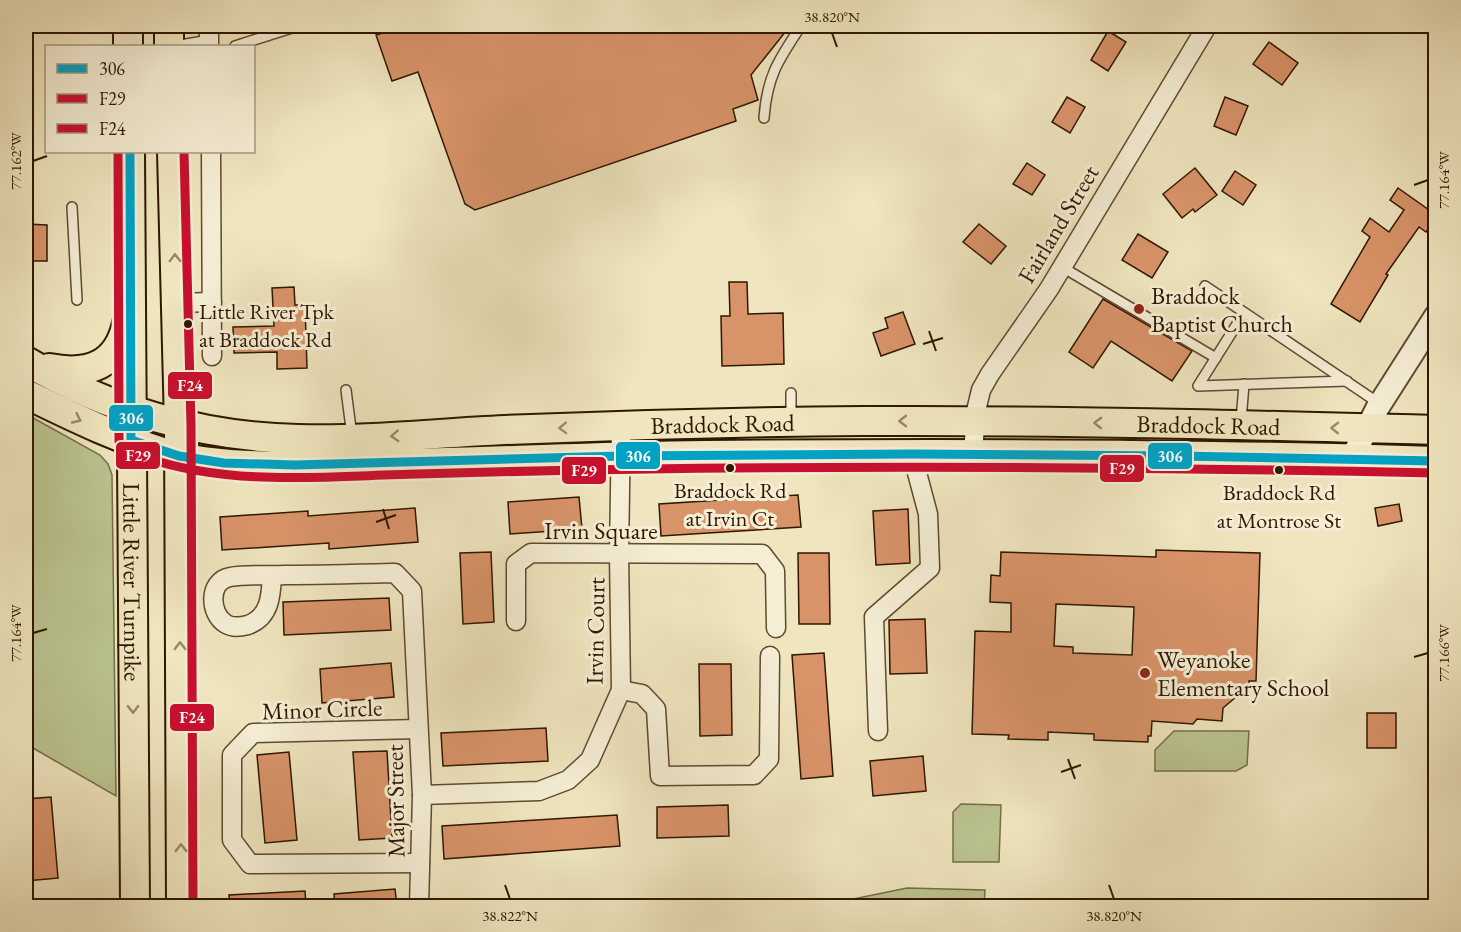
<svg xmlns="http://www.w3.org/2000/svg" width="1461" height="932" viewBox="0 0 1461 932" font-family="'EB Garamond',serif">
<rect width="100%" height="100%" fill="#efe5be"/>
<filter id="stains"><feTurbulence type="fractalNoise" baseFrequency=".00333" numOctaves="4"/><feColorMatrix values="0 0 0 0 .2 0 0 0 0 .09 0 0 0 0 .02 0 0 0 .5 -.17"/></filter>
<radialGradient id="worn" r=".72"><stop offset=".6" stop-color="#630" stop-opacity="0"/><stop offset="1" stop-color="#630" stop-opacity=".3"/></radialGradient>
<g fill="#bbc490" stroke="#756e48" stroke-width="1.5">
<path d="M26,414L100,455L108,464L112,475L116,796L26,744Z"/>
<path d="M1174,731H1249L1247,765L1236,771H1155V750Z"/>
<path d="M961,804L1001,805L999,862H953V812Z"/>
<path d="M907,888L985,890L984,906H819Z"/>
</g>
<g fill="#d99369" stroke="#2f1700" stroke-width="1.5" fill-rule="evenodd">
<path d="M406,26H790L751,75L758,100L733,109L736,121L475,210L465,204L418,72L392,81L376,35Z"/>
<path d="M1108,31L1126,42L1108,71L1091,60Z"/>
<path d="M1269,42L1298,63L1282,85L1253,64Z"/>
<path d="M1067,97L1085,107L1070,133L1052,122Z"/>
<path d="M1225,97L1248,106L1236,135L1214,126Z"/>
<path d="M1027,163L1045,175L1032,195L1013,184Z"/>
<path d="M1195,168L1217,195L1195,212L1193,209L1182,218L1163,194Z"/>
<path d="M1235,171L1256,185L1243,205L1222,191Z"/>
<path d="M1398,188L1436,215V219L1426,232L1419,227L1386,274L1388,275L1360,322L1331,304L1370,237L1362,231L1370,218L1389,232L1404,210L1390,200Z"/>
<path d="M26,224L47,225V261H26Z"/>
<path d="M979,224L1006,246L991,264L963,242Z"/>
<path d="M1138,234L1168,252L1152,278L1122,260Z"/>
<path d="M729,282H747L748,314L783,313L784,364L722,366L721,316H730Z"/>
<path d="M294,287L295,305H305L307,368L277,369V352L234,353L233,327L274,326L272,288Z"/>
<path d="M1103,299L1192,351L1172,381L1111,341L1093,368L1069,352Z"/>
<path d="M903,312L915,344L881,356L873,333L888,328L885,318Z"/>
<path d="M798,495L801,527L661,536L659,504Z"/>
<path d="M579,497L582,529L510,534L508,502Z"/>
<path d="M1399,504L1402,521L1378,526L1375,508Z"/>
<path d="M415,508L418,542L329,549V543L222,550L220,517L308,511V516Z"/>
<path d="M908,509L910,563L876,565L873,511Z"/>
<path d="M1156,550L1260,553L1256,681H1249L1248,698L1236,697L1223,708L1222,721L1197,719L1193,724L1152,721L1151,736H1148V742L1094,740V734L1048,732V740L1008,739L1009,735L972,734L975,631L1011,632V603L990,602L991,575L1000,576L1001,552L1156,557ZM1056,604L1134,607L1132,655L1073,653V647L1054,646Z"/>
<path d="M491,552L494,622L463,624L460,553Z"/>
<path d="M798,553H829L830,624H799Z"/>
<path d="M389,598L391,630L284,635L283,602Z"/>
<path d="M925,619L927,673L890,674L889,620Z"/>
<path d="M824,653L833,776L801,779L792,655Z"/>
<path d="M391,663L394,697L322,703L320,669Z"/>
<path d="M699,664H731L732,735L700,736Z"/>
<rect x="1367" y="713" width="29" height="35"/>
<path d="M546,728L548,761L443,766L441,733Z"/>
<path d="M387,751L392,838L359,840L353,752Z"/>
<path d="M289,752L297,840L265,843L257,755Z"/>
<path d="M923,756L926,791L873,796L870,761Z"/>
<path d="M51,797L58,878L26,881V799Z"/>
<path d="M728,805L729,836L657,838V807Z"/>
<path d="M617,815L620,846L444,859L442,826Z"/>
<path d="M395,889L397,906H335L334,894Z"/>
<path d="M305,891L306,906H230L229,895Z"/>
</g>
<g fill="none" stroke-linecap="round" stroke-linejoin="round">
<defs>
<g id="service">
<path d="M175,46L209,40"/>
<path d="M235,46L298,26"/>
<path d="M764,118C767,76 779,59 801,26"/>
<path d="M72,207L77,300"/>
<path d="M1062,267L1216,358"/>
<path d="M1205,286L1380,404"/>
<path d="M1244,313L1198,386L1347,381"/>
<path d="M346,390L352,436"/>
<path d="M791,417V393"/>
<path d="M1241,421L1244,384"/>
</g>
<g id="minor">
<path d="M209,26V46"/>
<path d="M211,152L212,356"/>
<path d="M176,303L212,302"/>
<path d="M973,454L976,411L981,390L990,374L1049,289L1207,26"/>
<path d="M272,576C271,596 270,617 248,625C240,627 233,628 226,624C209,614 208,581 230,577C247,574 267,576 285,575C322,575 358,574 395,573L412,591L422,795L419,906"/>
<path d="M516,621V564L531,553L762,554L775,571L776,628"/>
<path d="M621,690L642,694L656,709L660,776L754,775L769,759L770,656"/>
<path d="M418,729L253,733L232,755V840L250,864L420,863"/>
<path d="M878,731L874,617L930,568L928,514L912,454"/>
<path d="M422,795L539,791L568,780L590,760L621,690L619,554L621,427"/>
</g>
<path id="tertiary" d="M1352,458L1378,407L1436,316"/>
<g id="primary">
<path d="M128,26V46"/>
<path d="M169,26V46"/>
<path id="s1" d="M130,152L135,906"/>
<path d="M172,152L179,425L181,906"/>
<path id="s2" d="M26,361C108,410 202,437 298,439C367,441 436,433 505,430C624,425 744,422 863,421C1054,420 1245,425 1436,430"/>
<path d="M49,368C89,376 118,365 127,323"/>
<path d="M26,394C75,418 124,442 177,456C234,470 311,465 370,464C482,462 594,456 706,455C949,453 1192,453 1436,461"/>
</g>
</defs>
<use href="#service" stroke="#5f4a30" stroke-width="12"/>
<use href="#minor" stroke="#5f4a30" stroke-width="21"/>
<use href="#tertiary" stroke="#5f4a30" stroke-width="26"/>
<use href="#primary" stroke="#2f1700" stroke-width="32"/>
<use href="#service" stroke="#f5eed5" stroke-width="9"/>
<use href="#minor" stroke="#f5eed5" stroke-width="18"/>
<use href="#tertiary" stroke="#f5eed5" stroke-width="22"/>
<use href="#primary" stroke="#efe5be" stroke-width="28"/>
<defs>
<path id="bus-1" d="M130,152L131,440L179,456L224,463L295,465L621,456L912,454L1179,456L1436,461"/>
<path id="bus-2" d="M118,152L119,442C125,453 136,454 147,458C233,487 328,476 417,474C757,464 1096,466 1436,473"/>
<path id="bus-3" d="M184,152L191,425L193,906"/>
</defs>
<use href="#bus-1" stroke="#f5eed5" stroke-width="14"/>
<use href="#bus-2" stroke="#f5eed5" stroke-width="14"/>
<use href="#bus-3" stroke="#f5eed5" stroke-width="14"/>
<use href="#bus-1" stroke="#02a2c4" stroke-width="9"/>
<use href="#bus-2" stroke="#c8102e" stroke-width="9"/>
<use href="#bus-3" stroke="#c8102e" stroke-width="9"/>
</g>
<defs><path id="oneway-chevron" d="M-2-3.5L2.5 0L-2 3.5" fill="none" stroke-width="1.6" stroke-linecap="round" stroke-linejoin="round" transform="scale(1.5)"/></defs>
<g stroke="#998868">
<use href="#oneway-chevron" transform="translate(175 258) rotate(-91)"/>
<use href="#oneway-chevron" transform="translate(77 419) rotate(25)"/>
<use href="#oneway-chevron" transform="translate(903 421) rotate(-180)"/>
<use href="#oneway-chevron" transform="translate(1098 423) rotate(-179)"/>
<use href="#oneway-chevron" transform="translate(563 428) rotate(178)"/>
<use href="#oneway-chevron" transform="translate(1335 428) rotate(-179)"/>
<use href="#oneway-chevron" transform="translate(395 436) rotate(177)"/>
<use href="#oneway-chevron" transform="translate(180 646) rotate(-90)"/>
<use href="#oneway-chevron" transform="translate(133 709) rotate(89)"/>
<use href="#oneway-chevron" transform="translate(181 848) rotate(-90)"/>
</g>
<path fill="none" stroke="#2f1700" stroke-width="2" d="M832,33L837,47M33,161L47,156M1414,185L1428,180M929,331L936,351M923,344L943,338M383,509L389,529M376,522L396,515M33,633L47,629M1414,657L1428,653M1068,759L1075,779M1061,772L1081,765M505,885L510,899M1109,885L1114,899"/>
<g fill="#8f2418" stroke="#f5eed5" stroke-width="2">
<circle cx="1139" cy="309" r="6"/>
<circle cx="1145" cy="673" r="6"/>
</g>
<g fill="#2f1700" stroke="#f5eed5" stroke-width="2">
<circle cx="188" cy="324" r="5"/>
<circle cx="730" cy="468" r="5"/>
<circle cx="1279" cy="470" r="5"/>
</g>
<g text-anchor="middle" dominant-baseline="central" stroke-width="6" stroke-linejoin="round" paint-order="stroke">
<g font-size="22" fill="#2f1700" stroke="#f5eed5">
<text x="199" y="311" text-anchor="start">Little River Tpk<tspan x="199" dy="28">at Braddock Rd</tspan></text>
<text x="730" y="490">Braddock Rd<tspan x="730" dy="28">at Irvin Ct</tspan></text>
<text x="1279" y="492">Braddock Rd<tspan x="1279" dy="28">at Montrose St</tspan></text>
</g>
<g font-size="24" fill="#2f1700" stroke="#f5eed5">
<text transform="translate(1058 224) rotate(-59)">Fairland Street</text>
<text stroke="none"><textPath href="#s2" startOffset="711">Braddock Road</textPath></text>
<text stroke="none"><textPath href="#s2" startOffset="1197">Braddock Road</textPath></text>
<text x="601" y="530">Irvin Square</text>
<text stroke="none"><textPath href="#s1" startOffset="430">Little River Turnpike</textPath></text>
<text transform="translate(595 631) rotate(-89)">Irvin Court</text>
<text transform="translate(322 709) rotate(-2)">Minor Circle</text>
<text transform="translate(395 801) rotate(-91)">Major Street</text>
</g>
<g font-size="24" fill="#2f1700" stroke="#f5eed5" text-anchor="start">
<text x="1151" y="295">Braddock<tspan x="1151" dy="28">Baptist Church</tspan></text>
<text x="1157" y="659">Weyanoke<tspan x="1157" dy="28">Elementary School</tspan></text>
</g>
</g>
<g stroke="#f5eed5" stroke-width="2">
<rect x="167" y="371" width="46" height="29" rx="6" fill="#c8102e"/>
<rect x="108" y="404" width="46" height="28" rx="6" fill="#02a2c4"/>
<rect x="115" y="441" width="46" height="29" rx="6" fill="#c8102e"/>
<rect x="615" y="441" width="46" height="29" rx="6" fill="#02a2c4"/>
<rect x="1147" y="442" width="46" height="28" rx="6" fill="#02a2c4"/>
<rect x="1099" y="454" width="46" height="29" rx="6" fill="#c8102e"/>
<rect x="561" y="456" width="46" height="29" rx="6" fill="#c8102e"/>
<rect x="169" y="703" width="46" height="29" rx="6" fill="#c8102e"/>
</g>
<g font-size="16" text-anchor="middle" font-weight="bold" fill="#fff">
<text x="190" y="391">F24</text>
<text x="131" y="424">306</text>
<text x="138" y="461">F29</text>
<text x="638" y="462">306</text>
<text x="1170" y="462">306</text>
<text x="1122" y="474">F29</text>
<text x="584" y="476">F29</text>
<text x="192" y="723">F24</text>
</g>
<rect width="1461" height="932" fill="none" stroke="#efe5be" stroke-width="66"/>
<rect x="45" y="45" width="210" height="108" fill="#f5eed5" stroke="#a69880" stroke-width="1.5"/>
<rect x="57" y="64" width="30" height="9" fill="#02a2c4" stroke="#a69880" stroke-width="1.5"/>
<text x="99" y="75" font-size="18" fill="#2f1700">306</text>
<rect x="57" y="94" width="30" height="9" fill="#c8102e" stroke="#a69880" stroke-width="1.5"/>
<text x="99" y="105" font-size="18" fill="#2f1700">F29</text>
<rect x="57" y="124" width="30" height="9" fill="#c8102e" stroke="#a69880" stroke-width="1.5"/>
<text x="99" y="135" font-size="18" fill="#2f1700">F24</text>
<rect x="33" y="33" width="1395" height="866" fill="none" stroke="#2f1700" stroke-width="2"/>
<g font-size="15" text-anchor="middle" fill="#2f1700">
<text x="832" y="22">38.820°N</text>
<text transform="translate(16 161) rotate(-90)" y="5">77.162°W</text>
<text transform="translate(1444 180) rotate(-90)" y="5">77.164°W</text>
<text transform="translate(16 633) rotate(-90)" y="5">77.164°W</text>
<text transform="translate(1444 653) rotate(-90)" y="5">77.166°W</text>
<text x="510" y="921">38.822°N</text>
<text x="1114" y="921">38.820°N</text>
</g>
<rect width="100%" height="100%" filter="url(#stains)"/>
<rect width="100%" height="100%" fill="url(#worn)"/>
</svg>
